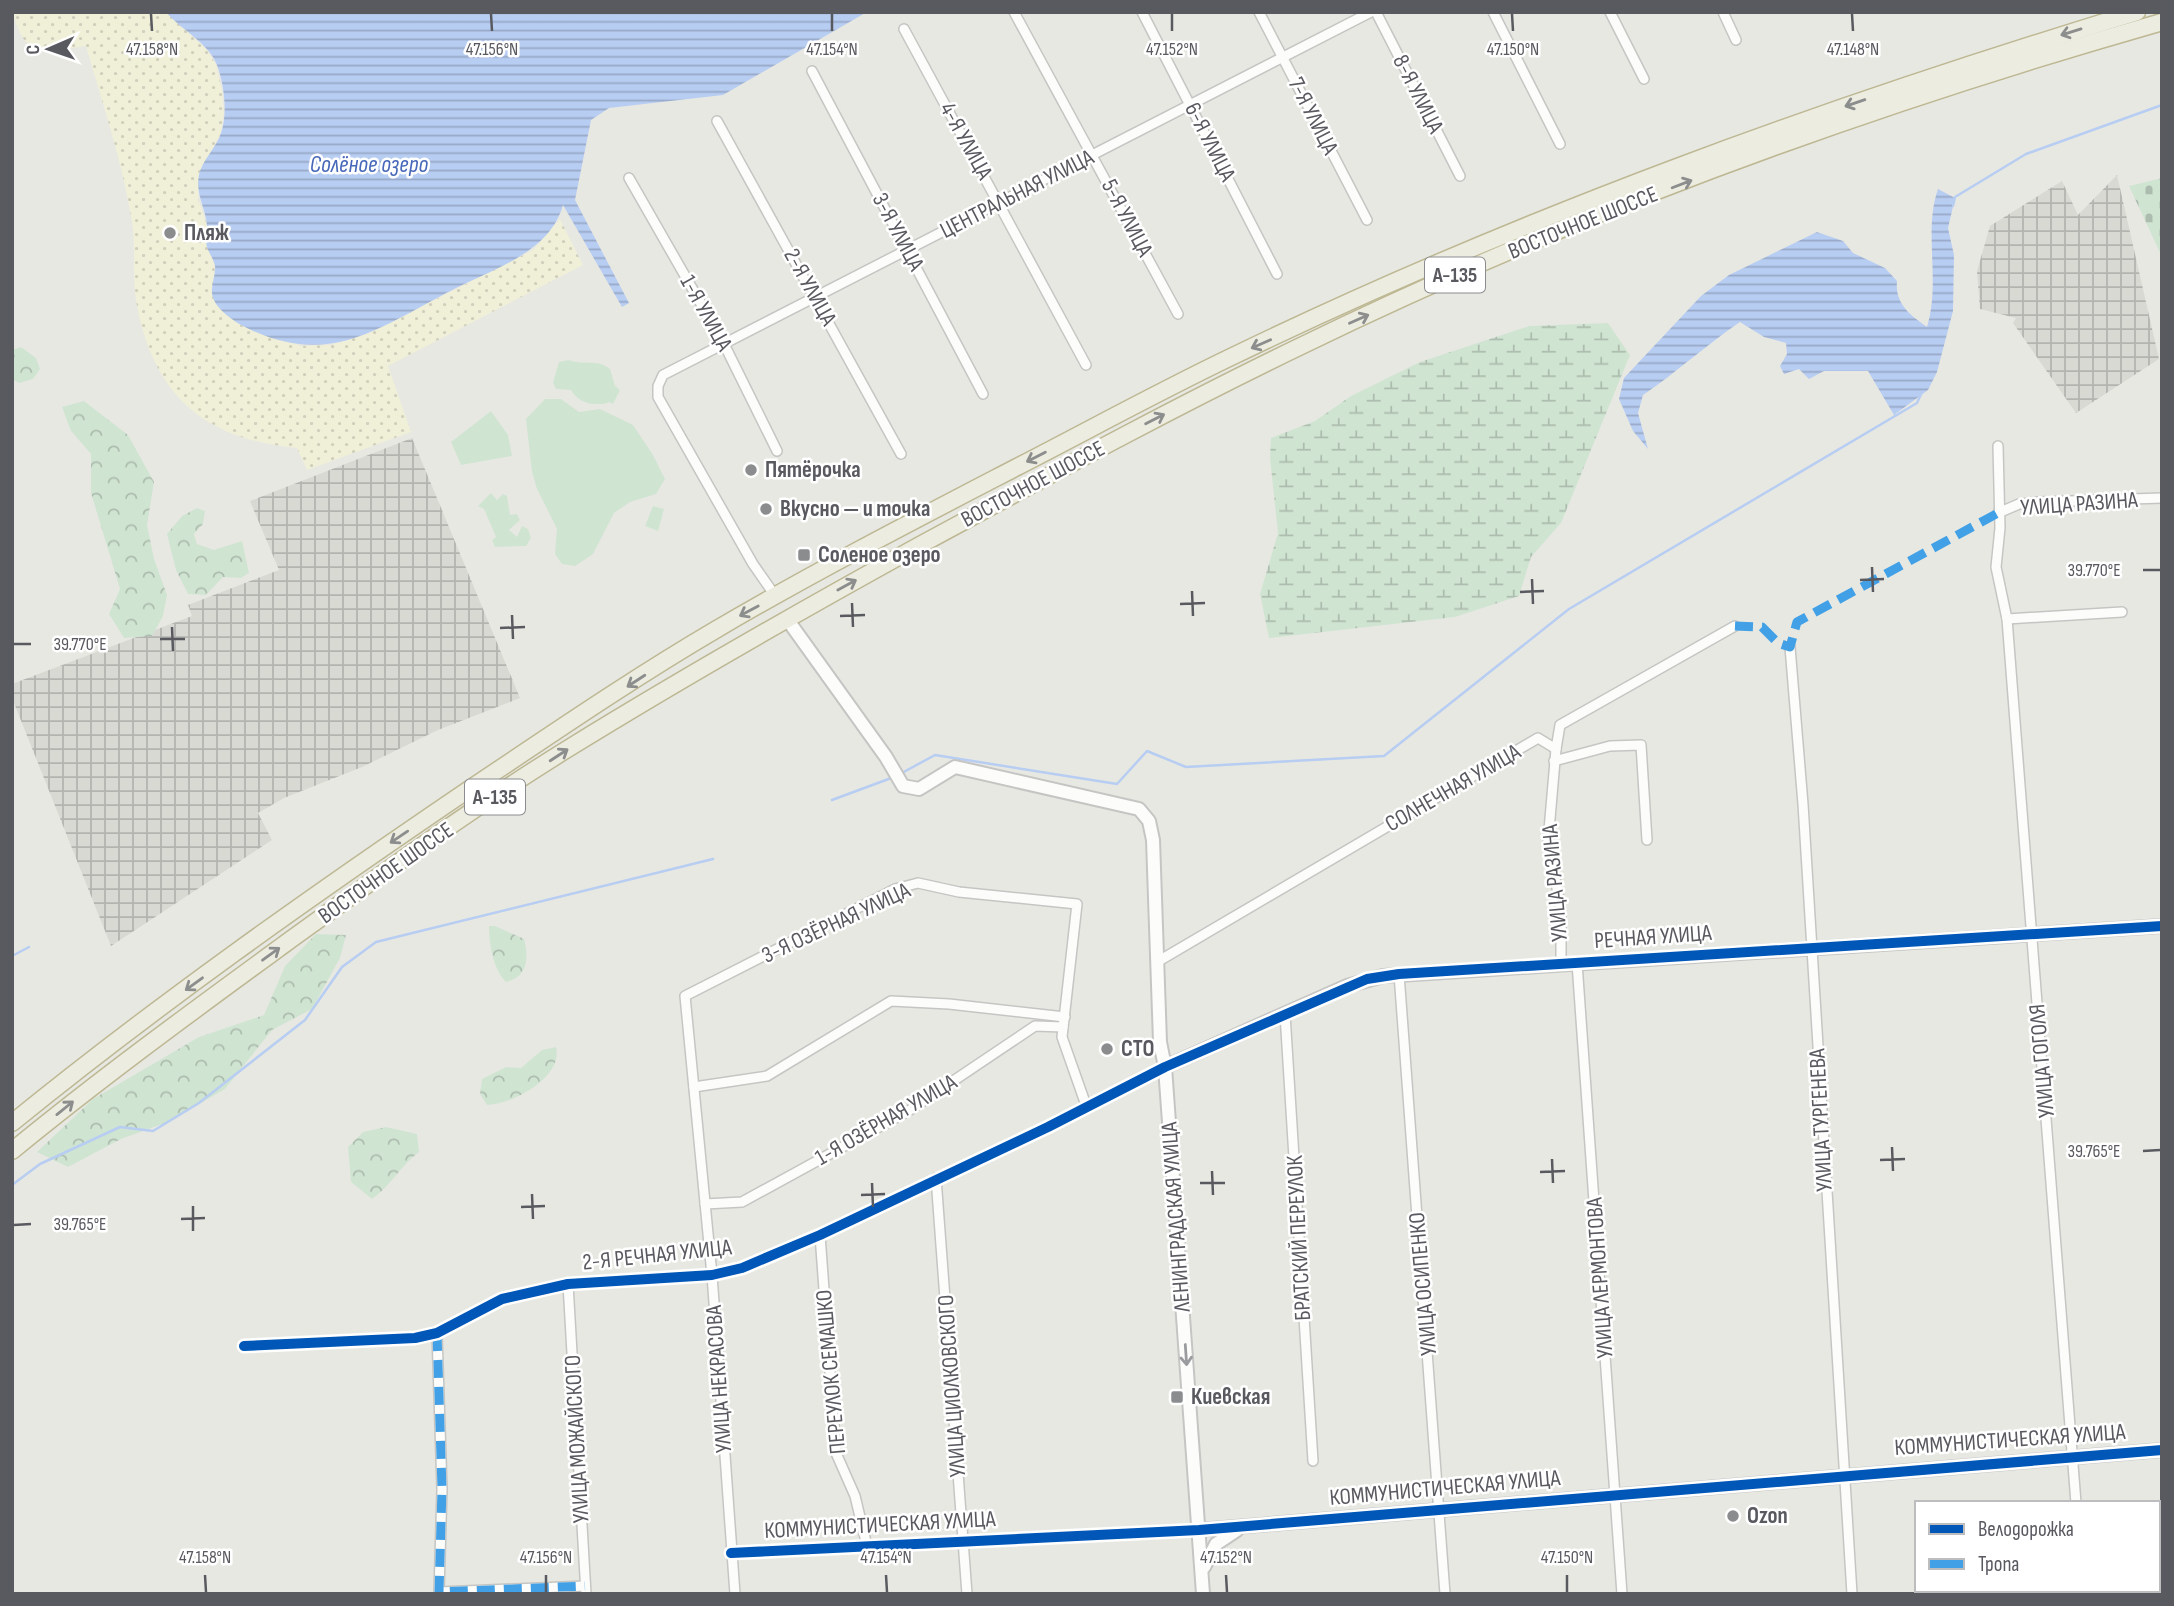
<svg xmlns="http://www.w3.org/2000/svg" width="2174" height="1606" viewBox="0 0 2174 1606" font-family="'Sofia Sans Condensed',sans-serif">
<defs>
<pattern id="industrial-grid" width="8" height="8" patternUnits="userSpaceOnUse" patternTransform="scale(1.75)"><rect width="8" height="8" fill="#d9d9d4"/><path d="M0 4h8M4 0v8" fill="none" stroke="#b3b3af"/></pattern>
<pattern id="forest-crowns" width="20" height="18" patternUnits="userSpaceOnUse" patternTransform="scale(1.75)"><rect width="20" height="18" fill="#d0e4d2"/><path d="M2 6a3 3 0 1 1 6 0M12 15a3 3 0 1 1 6 0" fill="none" stroke="#acbcae"/></pattern>
<pattern id="wetland-marsh" width="20" height="14" patternUnits="userSpaceOnUse" patternTransform="scale(1.75)"><rect width="20" height="14" fill="#d0e4d2"/><path d="M1 5h8M5 5V1M11 12h8M15 12V8" fill="none" stroke="#acbcae"/></pattern>
<pattern id="sand-dots" width="8" height="8" patternUnits="userSpaceOnUse" patternTransform="scale(1.75)"><rect width="8" height="8" fill="#f0efd8"/><path d="M2 2h.1M6 6h.1" fill="none" stroke="#d0cfbc" stroke-width="1.8" stroke-linecap="round"/></pattern>
<pattern id="cemetery-stones" width="16" height="16" patternUnits="userSpaceOnUse" patternTransform="scale(1.75)"><rect width="16" height="16" fill="#d0e4d2"/><path d="M2 7V4a2 2 0 0 1 4 0v3zM10 15v-3a2 2 0 0 1 4 0v3z" fill="#acbcae"/></pattern>
<pattern id="water-rules" width="6" height="5" patternUnits="userSpaceOnUse" patternTransform="scale(1.75)"><rect width="6" height="5" fill="#b7cdf2"/><path d="M0 2.5h6" fill="none" stroke="#98a9c7"/></pattern>
</defs>
<rect width="100%" height="100%" fill="#e8e8e3"/>
<g fill="url(#industrial-grid)">
<path d="M2117,175L2159,359L2076,413L2013,323L2016,318L1980,309L1977,271L1990,226L2062,181L2078,215Z"/>
<path d="M412,438L520,698L438,730L362,767L284,798L258,813L272,840L111,946L12,698V684L192,616L188,605L279,570L250,501Z"/>
</g>
<g fill="url(#forest-crowns)">
<path d="M21,347L36,358L40,369L33,379L19,383L12,379V350Z"/>
<path d="M84,401L128,435L154,482L147,525L154,559L167,595L163,616L152,636L124,638L109,614L120,589L91,493V454L71,431L62,407Z"/>
<path d="M197,508L205,511L203,524L194,534L197,544L214,550L242,541L249,573L241,578L223,577L206,595L188,594L176,570L167,534L182,516Z"/>
<path d="M489,926H495L524,939C529,958 528,977 506,982C493,970 489,943 489,926Z"/>
<path d="M316,934L346,935L340,958L312,1009L272,1030L225,1089L168,1122L121,1139L68,1167L37,1152L93,1099L199,1037L264,1015L285,966Z"/>
<path d="M556,1047C564,1077 511,1105 487,1105L480,1094L482,1079L506,1067L521,1068L542,1050Z"/>
<path d="M386,1127L417,1134L419,1152C400,1166 391,1186 372,1199L351,1182L348,1147L363,1132Z"/>
</g>
<path fill="url(#wetland-marsh)" d="M1608,323L1630,355L1561,523L1531,557L1519,596L1455,617L1269,638L1260,594L1278,533L1270,458L1271,438L1315,421L1351,396L1420,362L1529,326Z"/>
<path fill="url(#sand-dots)" d="M13,12H166L207,50L216,65L222,91L224,113L221,133L199,174L198,199L207,225L206,243L215,266L212,293L300,346L331,345L367,334L533,250L560,219L583,265L388,366L411,432L307,470L297,448C206,439 155,398 137,306C131,275 137,246 131,216C121,158 102,102 86,46C49,51 23,61 13,12Z"/>
<path fill="url(#cemetery-stones)" d="M2162,178V257L2129,186Z"/>
<g fill="#d0e4d2">
<path d="M569,360C584,366 597,358 610,369L615,386L620,390L613,404L610,402C595,407 579,404 571,390L556,389L553,383L559,362Z"/>
<path d="M545,399H561L579,412L600,409L633,425L653,455L665,479L656,494L630,502L614,513L593,554L575,566L562,564L555,554L557,529L537,489L532,472L526,419Z"/>
<path d="M491,411L508,435L512,456L461,465L451,442Z"/>
<path d="M491,493L497,500L503,494L507,496L510,515L517,514L520,520L509,530L517,537L522,526L528,529L531,538L526,546L495,547L492,540L496,537L484,509L478,506Z"/>
<path d="M653,506L664,509L658,531L645,526Z"/>
</g>
<g fill="url(#water-rules)">
<path d="M166,12H867L723,95L609,108L591,120L575,200L629,303L622,307L563,205C550,252 494,269 454,289C378,328 329,370 243,326C232,320 213,307 212,293C211,284 216,275 215,266C214,260 209,253 207,247C205,240 208,233 207,226C206,208 195,194 199,175C202,160 217,147 221,133C228,114 224,83 217,65C208,42 181,30 166,12Z"/>
<path d="M1938,189L1955,198L1948,228L1954,255L1953,311L1937,372L1928,390L1894,415L1868,371H1824L1809,379L1799,369L1784,374L1780,366L1787,354L1786,343L1764,337L1740,322C1706,345 1677,372 1643,395L1638,413L1648,449L1633,431L1619,399L1624,378L1701,296L1729,275L1817,232L1843,241L1853,253L1885,268L1897,281C1895,304 1909,314 1927,327C1941,280 1923,232 1938,189Z"/>
</g>
<g fill="none" stroke-linecap="round" stroke-linejoin="round">
<g stroke="#b7cdf2" stroke-width="2.5">
<path d="M1953,206L1955,197L2026,154L2162,105"/>
<path d="M900,774L935,755L1117,784L1147,751L1186,767L1384,756L1569,609L1917,403L1922,392"/>
<path d="M832,800L894,777"/>
<path d="M12,956L29,947"/>
<path d="M12,1185L40,1164L120,1127L153,1131L199,1103L305,1020L342,967L376,942L713,859"/>
</g>
<defs>
<g id="street">
<path d="M1014,12L1178,314"/>
<path d="M1142,12L1277,274"/>
<path d="M1259,12L1367,220"/>
<path d="M1376,12L1460,176"/>
<path d="M1493,12L1560,144"/>
<path d="M1610,12L1644,79"/>
<path d="M1723,12L1736,40"/>
<path d="M904,29L1086,365"/>
<path d="M812,71L983,394"/>
<path d="M717,121L901,454"/>
<path d="M629,178L724,344L777,451"/>
<path d="M1998,446L2000,528L1996,567L2007,619L2076,1503"/>
<path d="M1998,513L2019,504L2038,502L2162,498"/>
<path d="M776,597L753,564L658,397V386L663,375L1371,12"/>
<path d="M2007,619L2122,612"/>
<path d="M1790,647L1803,804L1852,1594"/>
<path d="M1556,749L1548,842L1561,909V964"/>
<path d="M1554,761L1610,746L1641,745L1647,840"/>
<path d="M1157,962L1538,738L1556,749L1560,725L1735,626"/>
<path d="M1577,963L1622,1594"/>
<path d="M1399,974L1445,1594"/>
<path d="M1285,1014L1313,1461"/>
<path d="M694,1087L767,1076L891,1001L949,1004L1065,1017"/>
<path d="M936,1178L967,1594"/>
<path d="M705,1204L742,1202L910,1110L1035,1026L1063,1027"/>
<path d="M820,1235L836,1453L855,1496L867,1546"/>
<path d="M568,1284L586,1594"/>
<path d="M437,1333L442,1489L439,1592L585,1586"/>
<path d="M244,1346L415,1338L437,1333L502,1299L568,1284L712,1275L742,1268L820,1235L1048,1127L1165,1067"/>
<path d="M731,1553L1199,1530"/>
<path d="M2083,1590V1594"/>
<path d="M735,1594L712,1275L685,996L895,889L918,883L959,892L1077,904L1062,1037L1087,1108"/>
</g>
<g id="secondary">
<path d="M787,619L886,757L903,786L919,789L955,767L1139,809L1149,821L1153,840L1160,1042L1165,1067L1203,1594"/>
<path d="M1165,1067L1347,986L1383,976L2162,926"/>
<path d="M1199,1530L2162,1450"/>
<path d="M1204,1567L1216,1544L1237,1530"/>
</g>
<g id="highway">
<path d="M12,1123C156,1006 309,898 462,794C546,738 630,680 717,629C814,572 915,520 1015,468C1087,431 1158,392 1231,357C1522,216 1828,106 2137,12"/>
<path d="M12,1151C101,1078 193,1011 286,943C379,876 472,808 569,748C684,677 802,610 920,545C1046,477 1172,408 1301,346C1576,212 1868,106 2162,22"/>
</g>
</defs>
<use href="#street" stroke="#c5c5c3" stroke-width="12"/>
<use href="#secondary" stroke="#c5c5c4" stroke-width="16"/>
<use href="#highway" stroke="#bdb893" stroke-width="19"/>
<use href="#street" stroke="#fcfcfb" stroke-width="9"/>
<use href="#secondary" stroke="#fcfcfb" stroke-width="12"/>
<use href="#highway" stroke="#ecece0" stroke-width="16"/>
<g stroke="#42a1e6" stroke-width="9" stroke-dasharray="18 9" stroke-linecap="butt">
<path d="M1735,626L1762,627L1778,643L1790,647L1797,622L1998,513"/>
<path d="M437,1333L442,1489L439,1592L585,1586"/>
</g>
<defs>
<g id="cycleway">
<path d="M244,1346L415,1338L437,1333L502,1299L568,1284L712,1275L742,1268L820,1235L1048,1127L1165,1067L1367,979L1399,974L2162,926"/>
<path d="M731,1553L1199,1530L2162,1450"/>
</g>
</defs>
<use href="#cycleway" stroke="#fff" stroke-width="15"/>
<use href="#cycleway" stroke="#0057b8" stroke-width="10"/>
</g>
<defs><path id="oneway-shaft" d="M-6 0H5M1.5-3L5.5 0L1.5 3" fill="none" stroke-width="1.6" stroke-linecap="round" stroke-linejoin="round" transform="scale(1.75)"/></defs>
<g stroke="#8c8d8d">
<use href="#oneway-shaft" transform="translate(2071 32) rotate(163)"/>
<use href="#oneway-shaft" transform="translate(1855 103) rotate(161)"/>
<use href="#oneway-shaft" transform="translate(1682 184) rotate(-21)"/>
<use href="#oneway-shaft" transform="translate(1359 319) rotate(-24)"/>
<use href="#oneway-shaft" transform="translate(1261 344) rotate(156)"/>
<use href="#oneway-shaft" transform="translate(1155 419) rotate(-27)"/>
<use href="#oneway-shaft" transform="translate(1036 457) rotate(153)"/>
<use href="#oneway-shaft" transform="translate(847 585) rotate(-29)"/>
<use href="#oneway-shaft" transform="translate(749 611) rotate(152)"/>
<use href="#oneway-shaft" transform="translate(636 681) rotate(147)"/>
<use href="#oneway-shaft" transform="translate(559 755) rotate(-33)"/>
<use href="#oneway-shaft" transform="translate(399 837) rotate(146)"/>
<use href="#oneway-shaft" transform="translate(271 954) rotate(-36)"/>
<use href="#oneway-shaft" transform="translate(194 984) rotate(144)"/>
<use href="#oneway-shaft" transform="translate(65 1108) rotate(-39)"/>
</g>
<use stroke="#9a9b9e" href="#oneway-shaft" transform="translate(1186 1355) rotate(86)"/>
<path fill="none" stroke="#595a60" stroke-width="2.5" d="M151,14L152,31M491,14L492,31M832,14V31M1172,14V31M1512,14L1513,31M1852,14L1853,31M1872,567L1873,592M2143,570H2160M1532,579L1533,604M1860,580L1884,579M1192,591L1193,616M1520,592L1544,591M852,603L853,627M1180,604L1205,603M512,615L513,639M840,616L865,615M172,627L173,651M500,628L525,627M160,639H185M14,644H31M1892,1147L1893,1171M2143,1151L2160,1150M1552,1159L1553,1183M1880,1160L1905,1159M1212,1171L1213,1195M1540,1172L1565,1171M872,1183L873,1207M1200,1183H1225M532,1194L533,1219M861,1195L885,1194M193,1206V1231M521,1207L545,1206M181,1219L205,1218M14,1225L31,1224M205,1575L206,1592M546,1575V1592M886,1575L887,1592M1226,1575L1227,1592M1567,1575V1592"/>
<g fill="#8b8c8e" stroke="#fff" stroke-width="2.5">
<circle cx="170" cy="233" r="7"/>
<circle cx="751" cy="470" r="7"/>
<circle cx="766" cy="509" r="7"/>
<rect x="797" y="548" width="14" height="14" rx="3.5"/>
<circle cx="1107" cy="1049" r="7"/>
<rect x="1170" y="1390" width="14" height="14" rx="3.5"/>
<circle cx="1733" cy="1516" r="7"/>
</g>
<g text-anchor="middle" dominant-baseline="central" stroke-width="5" stroke-linejoin="round" paint-order="stroke">
<g fill="#fff" stroke="#8b8c90" stroke-width="2">
<rect x="1425" y="257.5" width="60" height="35" rx="5"/>
<rect x="465" y="779.5" width="60" height="35" rx="5"/>
</g>
<g font-size="21" font-weight="bold" fill="#595a60">
<text x="1455" y="275">А-135</text>
<text x="495" y="797">А-135</text>
</g>
<g font-size="23" fill="#595a60" stroke="#fff">
<text transform="translate(1418 94) rotate(63)">8-Я УЛИЦА</text>
<text transform="translate(1313 116) rotate(63)">7-Я УЛИЦА</text>
<text transform="translate(966 141) rotate(61)">4-Я УЛИЦА</text>
<text transform="translate(1210 142) rotate(63)">6-Я УЛИЦА</text>
<text transform="translate(1017 194) rotate(-27)">ЦЕНТРАЛЬНАЯ УЛИЦА</text>
<text transform="translate(1127 218) rotate(62)">5-Я УЛИЦА</text>
<text transform="translate(1583 223) rotate(-22)">ВОСТОЧНОЕ ШОССЕ</text>
<text transform="translate(898 232) rotate(62)">3-Я УЛИЦА</text>
<text transform="translate(810 287) rotate(61)">2-Я УЛИЦА</text>
<text transform="translate(706 313) rotate(61)">1-Я УЛИЦА</text>
<text transform="translate(1033 484) rotate(-28)">ВОСТОЧНОЕ ШОССЕ</text>
<text transform="translate(2079 504) rotate(-4)">УЛИЦА РАЗИНА</text>
<text transform="translate(1453 788) rotate(-30)">СОЛНЕЧНАЯ УЛИЦА</text>
<text transform="translate(386 873) rotate(-35)">ВОСТОЧНОЕ ШОССЕ</text>
<text transform="translate(1555 883) rotate(-95)">УЛИЦА РАЗИНА</text>
<text transform="translate(836 923) rotate(-25)">3-Я ОЗЁРНАЯ УЛИЦА</text>
<text transform="translate(1653 937) rotate(-4)">РЕЧНАЯ УЛИЦА</text>
<text transform="translate(2042 1061) rotate(-95)">УЛИЦА ГОГОЛЯ</text>
<text transform="translate(886 1120) rotate(-30)">1-Я ОЗЁРНАЯ УЛИЦА</text>
<text transform="translate(1821 1120) rotate(-93)">УЛИЦА ТУРГЕНЕВА</text>
<text transform="translate(1176 1217) rotate(-94)">ЛЕНИНГРАДСКАЯ УЛИЦА</text>
<text transform="translate(1299 1238) rotate(-93)">БРАТСКИЙ ПЕРЕУЛОК</text>
<text transform="translate(657 1255) rotate(-6)">2-Я РЕЧНАЯ УЛИЦА</text>
<text transform="translate(1600 1278) rotate(-94)">УЛИЦА ЛЕРМОНТОВА</text>
<text transform="translate(1423 1284) rotate(-95)">УЛИЦА ОСИПЕНКО</text>
<text transform="translate(831 1372) rotate(-95)">ПЕРЕУЛОК СЕМАШКО</text>
<text transform="translate(719 1379) rotate(-94)">УЛИЦА НЕКРАСОВА</text>
<text transform="translate(952 1386) rotate(-94)">УЛИЦА ЦИОЛКОВСКОГО</text>
<text transform="translate(577 1439) rotate(-93)">УЛИЦА МОЖАЙСКОГО</text>
<text transform="translate(2010 1440) rotate(-4)">КОММУНИСТИЧЕСКАЯ УЛИЦА</text>
<text transform="translate(1445 1488) rotate(-5)">КОММУНИСТИЧЕСКАЯ УЛИЦА</text>
<text transform="translate(880 1525) rotate(-3)">КОММУНИСТИЧЕСКАЯ УЛИЦА</text>
</g>
<g font-size="23" font-weight="bold" fill="#595a60" stroke="#fff" text-anchor="start">
<text x="184" y="233">Пляж</text>
<text x="765" y="470">Пятёрочка</text>
<text x="780" y="509">Вкусно — и точка</text>
<text x="818" y="555">Соленое озеро</text>
<text x="1121" y="1049">СТО</text>
<text x="1191" y="1397">Киевская</text>
<text x="1747" y="1516">Ozon</text>
</g>
<g font-size="24" font-style="italic" fill="#4869b9" stroke="#fff">
<text x="369" y="164">Солёное озеро</text>
</g>
</g>
<g font-size="18" text-anchor="middle" fill="#595a60" stroke="#fff" stroke-width="5" stroke-linejoin="round" paint-order="stroke">
<text x="152" y="55">47.158°N</text>
<text x="492" y="55">47.156°N</text>
<text x="832" y="55">47.154°N</text>
<text x="1172" y="55">47.152°N</text>
<text x="1513" y="55">47.150°N</text>
<text x="1853" y="55">47.148°N</text>
<text x="2094" y="576">39.770°E</text>
<text x="80" y="650">39.770°E</text>
<text x="2094" y="1157">39.765°E</text>
<text x="80" y="1230">39.765°E</text>
<text x="205" y="1563">47.158°N</text>
<text x="546" y="1563">47.156°N</text>
<text x="886" y="1563">47.154°N</text>
<text x="1226" y="1563">47.152°N</text>
<text x="1567" y="1563">47.150°N</text>
</g>
<rect width="2174" height="1606" fill="none" stroke="#595a60" stroke-width="28"/>
<rect x="1915" y="1501" width="245" height="91" fill="#ffffff" stroke="#bdbdbf" stroke-width="2"/>
<rect x="1929" y="1524" width="35" height="10" fill="#0057b8" stroke="#bdbdbf" stroke-width="2"/>
<text x="1978" y="1536" font-size="21" fill="#595a60">Велодорожка</text>
<rect x="1929" y="1559" width="35" height="10" fill="#42a1e6" stroke="#bdbdbf" stroke-width="2"/>
<text x="1978" y="1571" font-size="21" fill="#595a60">Тропа</text>
<g transform="translate(49 49) rotate(268)" stroke="#ffffff" stroke-width="5" paint-order="stroke">
<path d="M0-5L12 26L0 18L-12 26Z" fill="#595a60"/>
<text y="-10" font-size="19" font-weight="bold" text-anchor="middle" fill="#595a60">С</text>
</g>
</svg>
